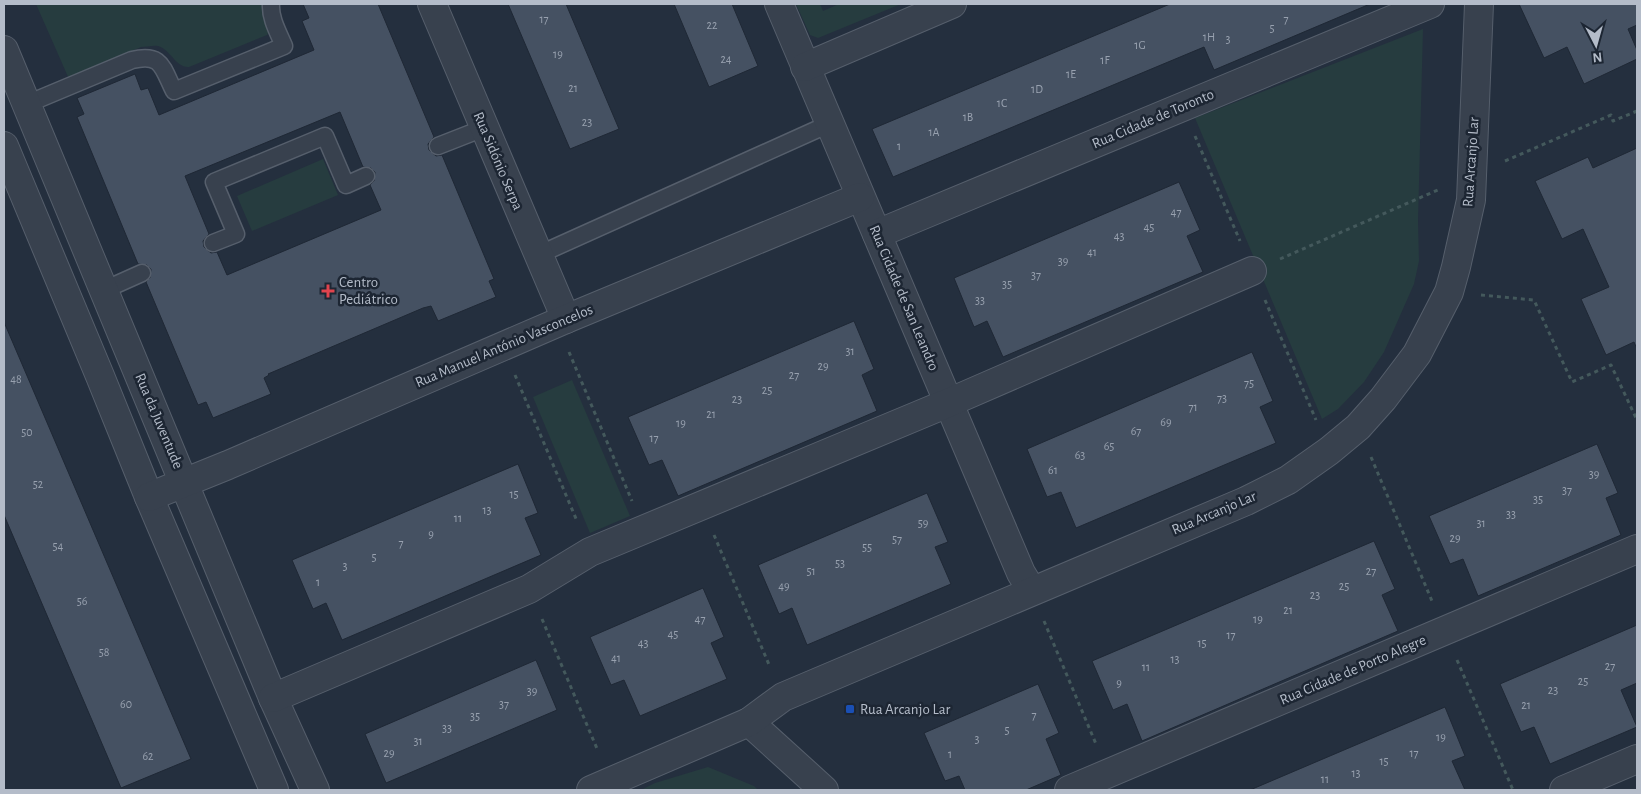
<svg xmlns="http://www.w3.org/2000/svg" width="1641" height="794" viewBox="0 0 1641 794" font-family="'Alegreya Sans',sans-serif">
<rect width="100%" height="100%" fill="#242f3e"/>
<g fill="#263c3f">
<path d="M36,4H263L270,30L267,35L189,67C176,68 170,49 158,46C153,45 146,47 141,47L69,79Z"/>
<path d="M796,4H820L823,11L839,4H901L818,38L810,35Z"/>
<path d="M1423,29L1418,221L1419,261L1414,284L1384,352L1364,382L1338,409L1322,419L1195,118Z"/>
<path d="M323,159L338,195L252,231L237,196Z"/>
<path d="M572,380L630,516L590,533L533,397Z"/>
<path d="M708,767L754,786L758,790H641L655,783Z"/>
</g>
<g fill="#455162" stroke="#1f2835" fill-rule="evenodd">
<path d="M303,4H378L434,137L428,144L429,150L436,156L442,155L494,279L489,281L496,297L438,321L431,306L423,308L268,374L269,375L264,378L271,394L213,418L206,402L198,405L186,377L146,282L150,278L151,269L147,265L138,264L77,117L84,114L77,98L135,74L141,90L148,88L159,115L314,50L302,21L309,18ZM340,112L363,167L371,168L375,172L374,181L370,185L381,210L227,275L217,252L211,253L204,247L203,241L209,234L185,176Z"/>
<path d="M508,4H566L619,129L570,149Z"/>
<path d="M674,4H732L758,66L709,87Z"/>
<path d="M1170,4H1370L1214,70L1204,47L893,177L872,129Z"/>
<path d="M1519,4H1637V25L1628,29L1637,50V59L1584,84L1567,47L1544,58Z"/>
<path d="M1637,148V349L1634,342L1606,355L1581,299L1609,287L1583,229L1562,239L1535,181L1588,157L1593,168Z"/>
<path d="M1179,182L1200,230L1187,236L1203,272L1003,357L987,321L974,327L954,278Z"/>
<path d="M854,321L874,369L862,375L877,411L678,496L662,460L649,465L628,417Z"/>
<path d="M4,322L191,759L121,788L4,515Z"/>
<path d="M1252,352L1273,401L1260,407L1276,443L1076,528L1061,492L1047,497L1027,449Z"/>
<path d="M1597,444L1618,493L1606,498L1621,535L1478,596L1463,559L1450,564L1429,516Z"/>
<path d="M518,464L538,513L525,518L541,555L342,640L326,603L313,609L292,560Z"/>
<path d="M927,493L948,542L935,547L951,584L807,645L792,608L779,614L758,565Z"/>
<path d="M1374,541L1395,589L1382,595L1398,631L1142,741L1127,704L1113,710L1092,661Z"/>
<path d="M703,588L724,637L711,643L727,679L640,716L624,680L611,685L590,637Z"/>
<path d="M1637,625V683L1621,690L1637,727L1550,764L1534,727L1521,732L1500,684Z"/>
<path d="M536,660L557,710L386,783L365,734Z"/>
<path d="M1038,684L1059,733L1046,739L1061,775L1026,790H965L959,776L945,781L924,733Z"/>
<path d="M1445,707L1465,756L1452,761L1465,790H1250Z"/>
</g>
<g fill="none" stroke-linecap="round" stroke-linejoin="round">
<defs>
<g id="lane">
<path d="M27,104L132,60C162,53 162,67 174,91L284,46C278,32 270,18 271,4"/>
<path d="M438,146L484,128"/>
<path d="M213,243L236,234L214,182L325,136L346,185L366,176"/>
<path d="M538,255L829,124"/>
<path d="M104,290L142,273"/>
</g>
<g id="street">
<path d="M432,4L566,319"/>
<path d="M779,4L1021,573L1032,591"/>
<path d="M4,50L273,698L315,790"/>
<path d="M805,67L952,4"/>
<path d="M4,146L100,376L149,497L274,790"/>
<path d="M877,234L1430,4"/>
<path d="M149,497L228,465L566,319L860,197"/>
<path d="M273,698L529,589L590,552L948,403L1252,271"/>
<path d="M749,722L824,790"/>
<path d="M591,790L749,722L783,697L1246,501L1288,480L1329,451L1358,427L1383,399L1417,354L1449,292L1456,267L1471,200L1479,4"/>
<path d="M1069,790L1637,549"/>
<path d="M1564,790L1637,759"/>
</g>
</defs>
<use href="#lane" stroke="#565f6c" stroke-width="19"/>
<use href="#street" stroke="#565f6c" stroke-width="30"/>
<g stroke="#44595c" stroke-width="3" stroke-dasharray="4 4" stroke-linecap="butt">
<path d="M1195,136L1240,241"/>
<path d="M1505,161L1611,115L1613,121L1637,111"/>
<path d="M1280,259L1440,189"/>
<path d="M1481,295L1534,300L1572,382L1611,365L1637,420"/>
<path d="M1265,300L1316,420"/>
<path d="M569,352L632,501"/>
<path d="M515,375L577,521"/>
<path d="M1371,457L1432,601"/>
<path d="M714,535L770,667"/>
<path d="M542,619L598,751"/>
<path d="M1044,621L1096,744"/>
<path d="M1457,660L1513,790"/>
</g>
<use href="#lane" stroke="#38414e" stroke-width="16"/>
<use href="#street" stroke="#38414e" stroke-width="28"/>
</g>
<path fill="#e0444e" stroke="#1d2633" stroke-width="2" d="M325.5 283.5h5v5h5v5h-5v5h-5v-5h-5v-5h5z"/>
<rect fill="#1a4fb4" stroke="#1d2633" stroke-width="2" x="845" y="704" width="10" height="10" rx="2.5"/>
<g text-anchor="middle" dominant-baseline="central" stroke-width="5" stroke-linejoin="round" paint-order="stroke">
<g font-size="12" fill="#98a1af">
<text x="544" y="19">17</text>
<text x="1286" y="19">7</text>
<text x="712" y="25">22</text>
<text x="1272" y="28">5</text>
<text x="1209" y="37">1H</text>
<text x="1228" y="39">3</text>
<text x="1140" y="45">1G</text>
<text x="558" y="54">19</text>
<text x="726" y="59">24</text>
<text x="1105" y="60">1F</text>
<text x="1071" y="74">1E</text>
<text x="573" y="88">21</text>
<text x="1037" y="89">1D</text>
<text x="1002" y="103">1C</text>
<text x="968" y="117">1B</text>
<text x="587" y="122">23</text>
<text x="934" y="132">1A</text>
<text x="899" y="146">1</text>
<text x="1176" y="212">47</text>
<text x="1149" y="227">45</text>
<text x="1119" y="236">43</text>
<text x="1092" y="252">41</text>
<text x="1063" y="261">39</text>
<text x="1036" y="275">37</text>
<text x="1007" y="284">35</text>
<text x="980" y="300">33</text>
<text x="850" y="351">31</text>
<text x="823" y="366">29</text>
<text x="794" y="375">27</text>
<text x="16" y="379">48</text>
<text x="1249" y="383">75</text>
<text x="767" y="390">25</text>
<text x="1222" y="398">73</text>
<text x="737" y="399">23</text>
<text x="1193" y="407">71</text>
<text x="711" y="414">21</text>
<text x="1166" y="422">69</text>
<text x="681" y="423">19</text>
<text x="1136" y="431">67</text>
<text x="27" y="432">50</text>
<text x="654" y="438">17</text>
<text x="1109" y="446">65</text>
<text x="1080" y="455">63</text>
<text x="1053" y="470">61</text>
<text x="1594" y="474">39</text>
<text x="38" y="484">52</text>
<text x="1567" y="490">37</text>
<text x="514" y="494">15</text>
<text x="1538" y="499">35</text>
<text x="487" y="510">13</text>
<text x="1511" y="514">33</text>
<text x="458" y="518">11</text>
<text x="923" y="523">59</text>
<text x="1481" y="523">31</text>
<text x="431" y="534">9</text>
<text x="1455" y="538">29</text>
<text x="897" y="539">57</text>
<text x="401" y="543">7</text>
<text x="58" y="546">54</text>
<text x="867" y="547">55</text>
<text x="374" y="557">5</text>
<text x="840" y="563">53</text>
<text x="345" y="566">3</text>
<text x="811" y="571">51</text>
<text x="1371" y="571">27</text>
<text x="318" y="582">1</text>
<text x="784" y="586">49</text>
<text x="1344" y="586">25</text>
<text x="1315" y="595">23</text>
<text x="82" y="601">56</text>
<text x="1288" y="610">21</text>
<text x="700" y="619">47</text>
<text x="1258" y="619">19</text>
<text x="673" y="634">45</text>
<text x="1231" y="635">17</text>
<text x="643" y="643">43</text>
<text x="1202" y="643">15</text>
<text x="104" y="652">58</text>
<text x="616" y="658">41</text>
<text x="1175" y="659">13</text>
<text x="1610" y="666">27</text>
<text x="1146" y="667">11</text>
<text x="1583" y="681">25</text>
<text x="1119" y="683">9</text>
<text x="1553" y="690">23</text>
<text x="532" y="691">39</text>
<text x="126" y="704">60</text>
<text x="504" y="704">37</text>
<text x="1526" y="705">21</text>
<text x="1034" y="715">7</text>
<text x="475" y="716">35</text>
<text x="447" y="728">33</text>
<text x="1007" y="730">5</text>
<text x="1441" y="737">19</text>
<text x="977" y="739">3</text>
<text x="418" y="741">31</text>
<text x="389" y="753">29</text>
<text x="1414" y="753">17</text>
<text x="950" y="754">1</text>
<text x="148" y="756">62</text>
<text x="1384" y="761">15</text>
<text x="1356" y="773">13</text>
<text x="1325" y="779">11</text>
</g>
<g font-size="15" fill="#b4bcc9" stroke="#1d2633">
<text transform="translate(1153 119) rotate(-23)">Rua Cidade de Toronto</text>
<text transform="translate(498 161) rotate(67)">Rua Sidónio Serpa</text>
<text transform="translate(1471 162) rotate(-86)">Rua Arcanjo Lar</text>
<text transform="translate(904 298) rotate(67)">Rua Cidade de San Leandro</text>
<text transform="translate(504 346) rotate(-23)">Rua Manuel António Vasconcelos</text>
<text transform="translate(159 421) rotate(67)">Rua da Juventude</text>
<text transform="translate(1214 513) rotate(-23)">Rua Arcanjo Lar</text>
<text transform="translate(1353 670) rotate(-23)">Rua Cidade de Porto Alegre</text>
</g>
<g font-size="15" fill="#b4bcc9" stroke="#1d2633" text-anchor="start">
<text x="339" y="282">Centro<tspan x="339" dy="17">Pediátrico</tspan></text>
<text x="860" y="709">Rua Arcanjo Lar</text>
</g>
</g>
<rect width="1641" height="794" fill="none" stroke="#b4bcc9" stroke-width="10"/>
<g transform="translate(1596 45) rotate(174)" stroke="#1d2633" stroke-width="4" paint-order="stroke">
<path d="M0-4L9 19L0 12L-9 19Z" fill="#b4bcc9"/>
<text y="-8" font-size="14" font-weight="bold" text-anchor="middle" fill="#b4bcc9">N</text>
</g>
</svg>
